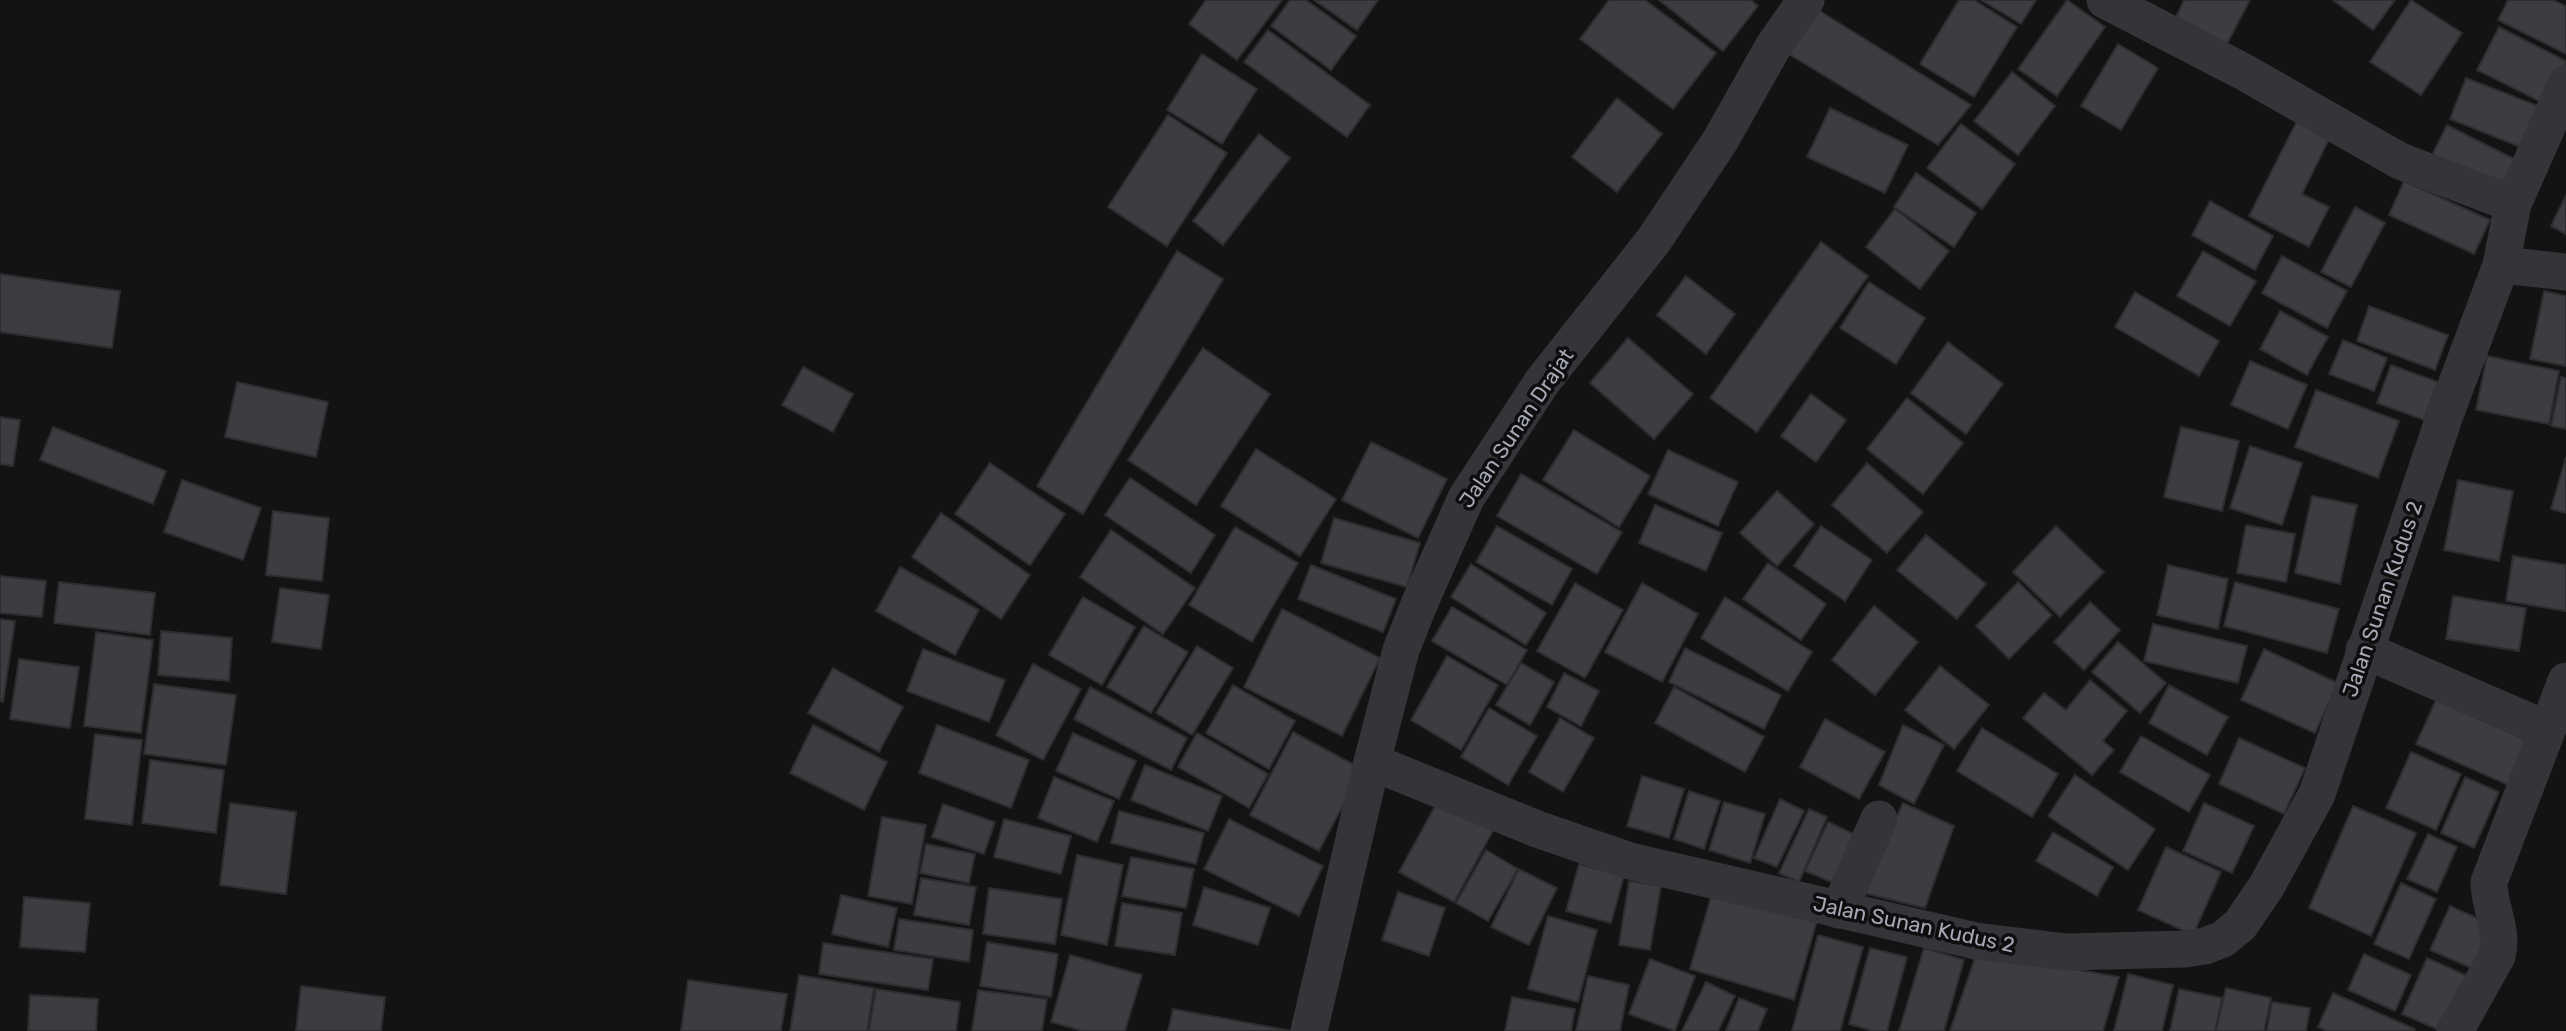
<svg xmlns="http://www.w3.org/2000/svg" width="2566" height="1031" viewBox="0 0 2566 1031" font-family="Rubik,sans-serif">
<rect width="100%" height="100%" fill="#131314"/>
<g fill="#3d3d41" stroke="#2d2d30" stroke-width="2">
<path d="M1206,0H1282L1237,60L1189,24Z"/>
<path d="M1290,0H1306L1356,36L1331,70L1271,26Z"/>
<path d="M1314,0H1378L1357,30Z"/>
<path d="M1609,0H1645L1716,53L1673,109L1580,39Z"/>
<path d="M1659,0H1751L1758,6L1723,51Z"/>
<path d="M1959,0H1974L2017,27L1974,97L1920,64Z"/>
<path d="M1981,0H2036L2021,24Z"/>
<path d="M2067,0L2105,27L2057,96L2018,69Z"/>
<path d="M2184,0H2250L2227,44L2176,17Z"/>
<path d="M2333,0H2395L2373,30Z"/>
<path d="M2411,0L2462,33L2421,95L2370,62Z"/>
<path d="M2508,0H2553L2566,6V54L2498,20Z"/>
<path d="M1815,8L1971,105L1938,145L1787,53Z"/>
<path d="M2499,27L2566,61V71L2549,106L2477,70Z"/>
<path d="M1268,30L1370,105L1347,137L1244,62Z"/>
<path d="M2118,44L2158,68L2121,130L2081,106Z"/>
<path d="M1202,54L1257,89L1222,144L1167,110Z"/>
<path d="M2012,72L2055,106L2018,155L1974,121Z"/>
<path d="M2466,78L2546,109L2530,151L2450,119Z"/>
<path d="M1617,98L1662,134L1617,192L1572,157Z"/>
<path d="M1830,108L1908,145L1885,193L1807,157Z"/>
<path d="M2302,111L2335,127L2302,194L2329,207L2309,247L2249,216Z"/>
<path d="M1168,115L1227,153L1167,246L1108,207Z"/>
<path d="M1961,124L2015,164L1982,209L1927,168Z"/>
<path d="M2447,125L2518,161L2502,192L2431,157Z"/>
<path d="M1259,134L1290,158L1223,245L1193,221Z"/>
<path d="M1916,173L1976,213L1954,247L1894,207Z"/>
<path d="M2404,181L2490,220L2474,254L2389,215Z"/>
<path d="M2566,195V234L2551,226Z"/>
<path d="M2210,201L2273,236L2255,270L2192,235Z"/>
<path d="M2355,207L2385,223L2351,287L2321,272Z"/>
<path d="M1895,209L1949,251L1920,289L1866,247Z"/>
<path d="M1821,242L1868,276L1757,432L1710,398Z"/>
<path d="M1177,251L1223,279L1083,514L1037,486Z"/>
<path d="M2203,251L2256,281L2230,326L2177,296Z"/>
<path d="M2282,256L2347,291L2327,328L2262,293Z"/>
<path d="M0,274L120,291L112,348L0,332Z"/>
<path d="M1686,276L1735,314L1706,354L1657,315Z"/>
<path d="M1869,282L1925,318L1896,364L1840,328Z"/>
<path d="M2544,291L2566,296V366L2530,359Z"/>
<path d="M2135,292L2219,341L2199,376L2115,327Z"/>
<path d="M2369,306L2448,335L2435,370L2357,341Z"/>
<path d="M2280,311L2328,337L2307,375L2260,349Z"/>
<path d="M1628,338L1693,394L1654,439L1590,383Z"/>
<path d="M2343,340L2387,358L2374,391L2329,374Z"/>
<path d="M1948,342L2003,384L1966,434L1911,393Z"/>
<path d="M1203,348L1270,394L1196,505L1128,460Z"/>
<path d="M2487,356L2559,371L2549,424L2476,410Z"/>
<path d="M2250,361L2307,385L2288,429L2231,405Z"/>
<path d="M2391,365L2438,382L2424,420L2377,403Z"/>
<path d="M803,367L853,394L833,432L782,405Z"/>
<path d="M2561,377L2566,378V429L2551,426Z"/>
<path d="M237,382L328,402L316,457L225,437Z"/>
<path d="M2316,390L2399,421L2378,478L2295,447Z"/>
<path d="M1811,394L1846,420L1816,462L1781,436Z"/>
<path d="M1907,398L1963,443L1923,494L1867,449Z"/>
<path d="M0,417L20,420L13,466L0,464Z"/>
<path d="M53,427L166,471L153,504L40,460Z"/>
<path d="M2181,427L2239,441L2222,511L2164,497Z"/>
<path d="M1574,430L1650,476L1619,527L1543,480Z"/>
<path d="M1371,442L1447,479L1418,538L1342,500Z"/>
<path d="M2250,446L2302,463L2282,525L2230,508Z"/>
<path d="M1256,449L1336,499L1300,556L1221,506Z"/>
<path d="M1668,450L1738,482L1718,526L1648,494Z"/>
<path d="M2566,457V513L2551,509Z"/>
<path d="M990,463L1065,514L1030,565L955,514Z"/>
<path d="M1867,463L1923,512L1887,553L1832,505Z"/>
<path d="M1521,474L1622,532L1597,574L1497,516Z"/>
<path d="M1130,478L1215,535L1191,573L1105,515Z"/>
<path d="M182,480L261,508L243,560L164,532Z"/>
<path d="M2458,480L2513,491L2499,561L2444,550Z"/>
<path d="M1777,491L1814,524L1777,566L1740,533Z"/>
<path d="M2312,496L2357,505L2340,584L2295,573Z"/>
<path d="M1655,505L1722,533L1706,571L1639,543Z"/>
<path d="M273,511L329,518L322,581L266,575Z"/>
<path d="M941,513L1030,575L1001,619L912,557Z"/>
<path d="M1334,518L1420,543L1407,587L1321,563Z"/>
<path d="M2246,525L2295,534L2286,582L2237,573Z"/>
<path d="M1497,526L1572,569L1552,605L1476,562Z"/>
<path d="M1821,526L1872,560L1845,601L1794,566Z"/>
<path d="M2056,526L2104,572L2060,617L2013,572Z"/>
<path d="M1235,527L1298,563L1252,642L1189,605Z"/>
<path d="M1111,530L1195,588L1163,634L1080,577Z"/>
<path d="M1926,535L1986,584L1957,619L1897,570Z"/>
<path d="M2513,556L2566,565V611L2506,601Z"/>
<path d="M1768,563L1826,604L1801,640L1743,599Z"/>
<path d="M1471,564L1546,613L1526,645L1451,597Z"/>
<path d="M1311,565L1396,599L1383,632L1298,599Z"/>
<path d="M2168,565L2228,579L2218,629L2157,615Z"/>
<path d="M900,567L979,610L955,655L876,611Z"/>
<path d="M0,576L46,581L42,617L0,613Z"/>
<path d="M59,582L155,593L150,635L54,623Z"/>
<path d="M2018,582L2052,615L2009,659L1976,626Z"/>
<path d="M2235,582L2339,609L2327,653L2224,626Z"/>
<path d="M1575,583L1623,610L1585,678L1537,651Z"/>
<path d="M1642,583L1698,614L1662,682L1605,652Z"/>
<path d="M280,588L329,595L321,649L272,642Z"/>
<path d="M2453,596L2526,608L2519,651L2446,639Z"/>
<path d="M1083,597L1135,627L1102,685L1049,655Z"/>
<path d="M1725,597L1812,652L1788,691L1701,638Z"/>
<path d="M2090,602L2120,630L2084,670L2054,642Z"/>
<path d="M1874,606L1918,642L1875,695L1832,660Z"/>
<path d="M1452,607L1527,650L1507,685L1432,641Z"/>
<path d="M1282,609L1380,658L1342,736L1244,687Z"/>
<path d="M0,619L15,621L3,702L0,701Z"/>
<path d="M2153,624L2247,646L2238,683L2144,661Z"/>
<path d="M1144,626L1188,652L1151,713L1107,687Z"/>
<path d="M161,631L232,638L229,681L158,675Z"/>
<path d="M96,632L153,640L141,733L84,726Z"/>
<path d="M2118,642L2166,683L2140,713L2092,672Z"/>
<path d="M1197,646L1233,668L1192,735L1156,713Z"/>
<path d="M1685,648L1781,695L1764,729L1669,682Z"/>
<path d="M923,649L1005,680L989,722L907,691Z"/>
<path d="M2264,649L2338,683L2315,733L2241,700Z"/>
<path d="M1447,656L1498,685L1461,750L1411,720Z"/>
<path d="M19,659L79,667L70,728L10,719Z"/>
<path d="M1521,663L1554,682L1530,725L1496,705Z"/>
<path d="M1033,664L1081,689L1043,760L996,735Z"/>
<path d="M1940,666L1989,705L1954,749L1905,710Z"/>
<path d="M833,668L903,707L879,752L808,713Z"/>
<path d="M1564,673L1599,691L1581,726L1547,707Z"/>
<path d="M2090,680L2127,711L2103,741L2114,750L2092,775L2023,718L2044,693L2066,710Z"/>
<path d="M154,684L236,695L226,765L144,754Z"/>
<path d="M1233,685L1295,721L1269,769L1206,733Z"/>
<path d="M2169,685L2228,717L2207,755L2149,723Z"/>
<path d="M1090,687L1187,738L1171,770L1074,719Z"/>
<path d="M1674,687L1764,737L1745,772L1655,723Z"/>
<path d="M2436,700L2527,740L2508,785L2416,744Z"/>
<path d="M1489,708L1537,736L1508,785L1461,757Z"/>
<path d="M1560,718L1594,738L1563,792L1529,772Z"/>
<path d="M1825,719L1885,752L1859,799L1800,767Z"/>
<path d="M813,725L887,762L864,810L790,773Z"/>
<path d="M937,725L1029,760L1011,808L919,773Z"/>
<path d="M1903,725L1944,745L1914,804L1879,785Z"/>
<path d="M1982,728L2058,774L2032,817L1957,771Z"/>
<path d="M1293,732L1362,769L1319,851L1250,815Z"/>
<path d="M1073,733L1136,761L1119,799L1056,771Z"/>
<path d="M1197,733L1268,774L1249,808L1178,767Z"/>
<path d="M95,734L142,740L132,825L85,819Z"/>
<path d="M2141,736L2210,775L2189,812L2120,772Z"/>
<path d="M2239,738L2305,768L2284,814L2219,784Z"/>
<path d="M2411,752L2461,774L2436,830L2386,808Z"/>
<path d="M150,760L224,770L216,833L142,823Z"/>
<path d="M1145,765L1222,796L1208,831L1131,800Z"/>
<path d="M2075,775L2155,829L2128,870L2048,816Z"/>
<path d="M1642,776L1684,789L1669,838L1627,826Z"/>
<path d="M1054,777L1114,801L1097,842L1038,818Z"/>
<path d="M2465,777L2499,792L2474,848L2441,833Z"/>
<path d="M1689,791L1720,801L1704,849L1674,839Z"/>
<path d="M1439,799L1494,829L1454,902L1399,872Z"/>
<path d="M1780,799L1804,811L1777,867L1754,858Z"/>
<path d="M1724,802L1765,814L1750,863L1709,850Z"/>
<path d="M230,803L296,812L286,894L220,885Z"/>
<path d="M1903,803L1954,826L1925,908L1860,892Z"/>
<path d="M2204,803L2254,826L2232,873L2183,851Z"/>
<path d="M943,804L995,822L984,854L932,837Z"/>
<path d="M2353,806L2416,833L2371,936L2309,908Z"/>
<path d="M1809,809L1827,817L1799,882L1779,873Z"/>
<path d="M1119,811L1204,833L1196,864L1111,843Z"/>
<path d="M882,817L926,825L912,904L868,896Z"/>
<path d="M1004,819L1071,836L1061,874L994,857Z"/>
<path d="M1229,819L1323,866L1299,916L1204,869Z"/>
<path d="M1828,822L1858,836L1836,884L1805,871Z"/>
<path d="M2053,832L2113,867L2097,896L2036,861Z"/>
<path d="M2428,834L2457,847L2437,892L2407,879Z"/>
<path d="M926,844L975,854L969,883L920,873Z"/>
<path d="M2166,847L2221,872L2193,935L2138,910Z"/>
<path d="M1486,850L1518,869L1488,921L1456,903Z"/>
<path d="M1077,855L1123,865L1107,945L1061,935Z"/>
<path d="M1131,857L1194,869L1186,908L1122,896Z"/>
<path d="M1579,864L1624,876L1611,923L1566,911Z"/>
<path d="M1519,869L1557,888L1529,945L1491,927Z"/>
<path d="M921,878L976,887L969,925L914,915Z"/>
<path d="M1629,881L1661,886L1650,950L1619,945Z"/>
<path d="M2401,883L2436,899L2409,959L2374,944Z"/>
<path d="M1204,887L1270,908L1258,945L1193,925Z"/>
<path d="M989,888L1062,899L1055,944L983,934Z"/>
<path d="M1713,890L1817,921L1794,1000L1690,969Z"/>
<path d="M1398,892L1445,908L1429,956L1382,940Z"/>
<path d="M841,895L897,908L888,947L832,934Z"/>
<path d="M24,897L90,903L85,952L20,947Z"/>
<path d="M1122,903L1182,913L1175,955L1115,946Z"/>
<path d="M2450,906L2495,926L2476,970L2430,950Z"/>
<path d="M1548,916L1597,930L1578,1002L1528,989Z"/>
<path d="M899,919L973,930L969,962L894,950Z"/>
<path d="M1818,935L1863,947L1840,1031H1792Z"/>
<path d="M987,942L1058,954L1051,997L980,986Z"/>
<path d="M823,943L933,959L928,990L819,974Z"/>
<path d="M1870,948L1907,957L1887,1031H1873L1849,1024Z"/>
<path d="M1924,948L1964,960L1944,1031H1899Z"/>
<path d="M1977,952L2119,977L2103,1031H1950Z"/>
<path d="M2364,954L2411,975L2395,1011L2348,990Z"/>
<path d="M1070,955L1142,975L1125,1031H1083L1051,1022Z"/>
<path d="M2427,958L2470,977L2441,1031L2402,1014Z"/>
<path d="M1650,959L1695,976L1675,1031L1629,1014Z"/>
<path d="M2128,974L2173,985L2162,1031H2114Z"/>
<path d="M799,975L874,988L867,1031H790Z"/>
<path d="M1588,976L1629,985L1620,1031H1576Z"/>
<path d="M688,980L787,994L781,1031H681Z"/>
<path d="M1706,982L1735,996L1718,1031H1682Z"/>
<path d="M301,986L385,997L381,1031H296Z"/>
<path d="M2226,988L2271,998L2264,1031H2216Z"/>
<path d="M876,989L960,1002L956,1031H869Z"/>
<path d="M2179,989L2222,998L2215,1031H2170Z"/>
<path d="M978,990L1047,999L1042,1031H972Z"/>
<path d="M2333,993L2415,1029L2414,1031H2327L2318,1027Z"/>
<path d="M30,995L98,999L96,1031H28Z"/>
<path d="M1512,997L1575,1009L1571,1031H1505Z"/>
<path d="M1739,998L1767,1009L1758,1031H1726Z"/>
<path d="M2272,1002L2310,1008L2306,1031H2267Z"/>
<path d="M1173,1009L1292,1031H1168Z"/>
</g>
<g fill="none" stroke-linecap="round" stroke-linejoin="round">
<g stroke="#343439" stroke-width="37">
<path d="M2105,0L2244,72L2400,161L2513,204"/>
<path d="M2501,265L2513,204L2566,84"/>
<path d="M2364,650L2546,729"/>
<path d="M1372,762L1537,829L1630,861L1976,941L2066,952L2185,949L2205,946L2223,939L2240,925L2266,887L2317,794L2445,415L2501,265L2566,272"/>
<path d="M1839,910L1879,819"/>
<path d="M1309,1031L1372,762L1401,650L1420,602L1466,498L1542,382L1654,240L1720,141L1773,47L1806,0"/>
<path d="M2455,1031L2497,956C2504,929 2489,909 2489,882L2566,681"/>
</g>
</g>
<g text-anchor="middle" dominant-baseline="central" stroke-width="7" stroke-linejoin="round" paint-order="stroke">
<g font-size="21" fill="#a5a8b4" stroke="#0e0e0f">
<text transform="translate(1516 428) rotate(-56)">Jalan Sunan Drajat</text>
<text transform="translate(2382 599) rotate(-71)">Jalan Sunan Kudus 2</text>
<text transform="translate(1914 924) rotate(12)">Jalan Sunan Kudus 2</text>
</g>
</g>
</svg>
